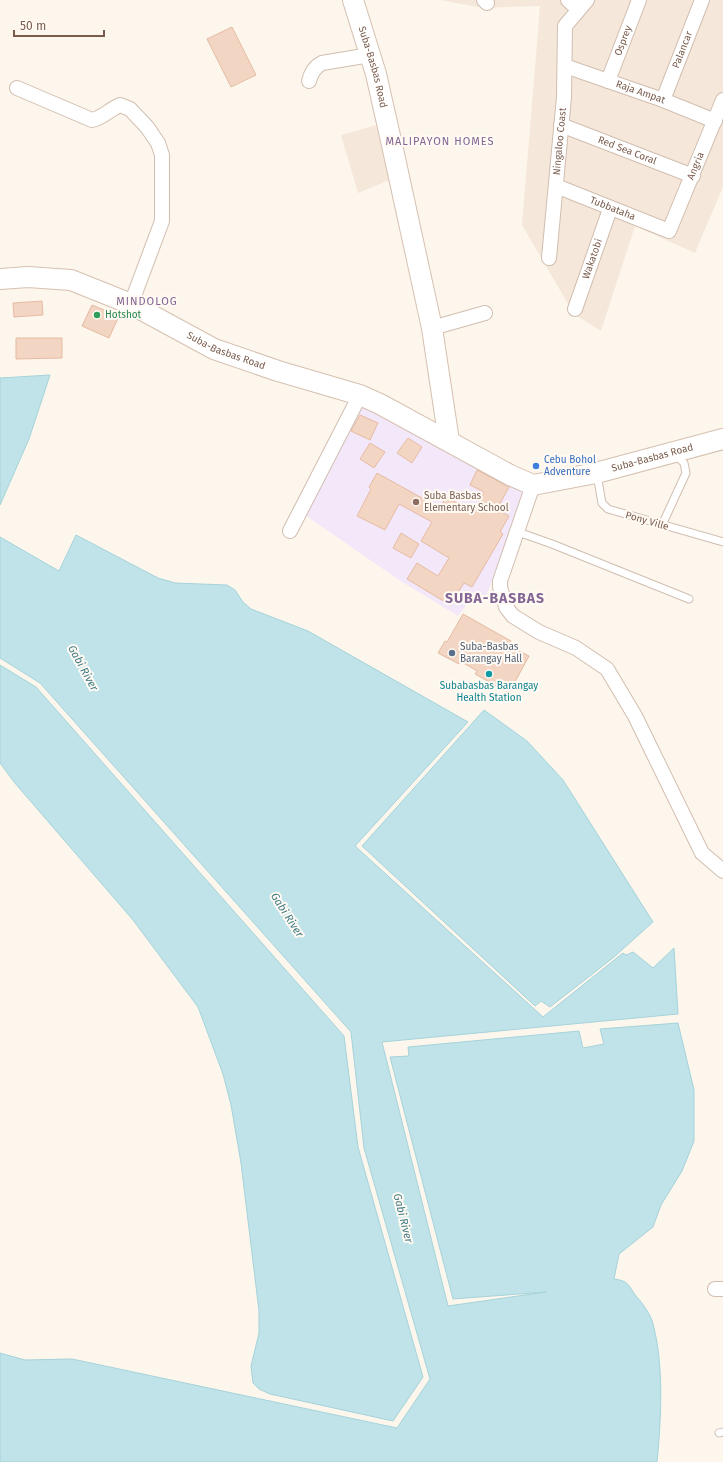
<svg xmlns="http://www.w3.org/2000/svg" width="723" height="1462" viewBox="0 0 723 1462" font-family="'Fira Sans',sans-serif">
<rect width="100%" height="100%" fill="#fdf6ec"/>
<g fill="#f5e8da">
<path d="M440,0H723V187L695,253L635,226L601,331L574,314L522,225L540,6L483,8Z"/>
<path d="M380,124L394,178L358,193L341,135Z"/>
</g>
<path fill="#f3e8fa" d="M361,400L529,491L486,596H473L458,616L399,580L302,513Z"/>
<g fill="#bfe3e8" stroke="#a5d3da">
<path d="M50,375L29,439L0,505V378Z"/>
<path d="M76,535L158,578L175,583L227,585L235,590L243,602L251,609L308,631L468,722L355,846L543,1017L623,953L626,955L633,952L653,968L674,948L678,1014L382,1042L448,1306L546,1292L453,1299L390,1057L409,1056L408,1047L579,1031L583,1048L604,1044L600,1029L678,1023L694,1090V1141L682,1171L661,1205L653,1227L619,1254L614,1279C629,1281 628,1285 636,1296C644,1305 652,1316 654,1328C664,1369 661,1420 657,1462H0V1353L25,1360L72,1359L397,1428L430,1379L364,1148L351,1032L40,683L0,658V537L59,571Z"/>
<path d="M0,665L36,687L344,1036L358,1147L423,1377L393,1421L270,1394L259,1389L253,1383L251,1366L259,1333V1311L241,1163L231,1105L223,1074L198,1007L133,920L14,782L0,763Z"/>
<path d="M484,710L527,741L563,780L653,922L614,957L550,1007L541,1001L535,1006L362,846Z"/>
</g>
<g fill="#f3d5c3" stroke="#e6bba3">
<path d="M232,27L256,75L231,87L207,39Z"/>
<path d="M42,301L43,315L14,317L13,303Z"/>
<path d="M92,305L119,316L109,338L82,326Z"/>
<path d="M16,338H62V358L16,359Z"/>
<path d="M360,415L378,423L370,440L351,431Z"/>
<path d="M408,438L422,447L412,463L397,453Z"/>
<path d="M370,443L385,452L374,468L360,459Z"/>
<path d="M477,470L509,487L497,509L509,516L500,532L503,534L472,587L464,583L450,605L407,579L417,563L438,576L449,558L421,541L432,522L399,504L385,530L357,516L371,489L369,487L377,473L440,508L446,497L473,512L484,492L470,485Z"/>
<path d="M401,533L419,544L411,558L393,548Z"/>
<path d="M463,614L511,641L508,645L529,656L509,693L475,674L477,671L460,661L459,664L438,653L445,641L447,642Z"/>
</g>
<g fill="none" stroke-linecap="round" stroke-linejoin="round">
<defs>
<g id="lane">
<path d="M597,475L602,503L608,509L723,542"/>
<path d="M662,525L686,473L684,463L675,455"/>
<path d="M518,532L552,544L689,599"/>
<path d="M719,1433L723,1432"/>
</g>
<g id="street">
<path d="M484,0L487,3"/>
<path d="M568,0L578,9"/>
<path id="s1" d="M565,66L663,100L715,121"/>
<path d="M309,81C311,73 314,67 322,63L370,55"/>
<path id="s2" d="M608,81L639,0"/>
<path d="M17,88L92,120C103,118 110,109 120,105L130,109L147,127L158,143L162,155V221L131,304"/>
<path id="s3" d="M663,100L702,0"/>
<path id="s4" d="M561,125L693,176"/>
<path id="s5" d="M556,186L669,231L723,100"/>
<path id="s6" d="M549,258L564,97L565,26L587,0"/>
<path id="s7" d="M575,309L610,209"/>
<path d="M432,328L485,313"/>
<path d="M533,485L500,581V587L506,607L513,616L539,632L576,648L607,669L635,716L702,853L723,871"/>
<path d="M290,531L360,395"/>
<path d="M715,1289H723"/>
</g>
<g id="secondary">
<path id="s8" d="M353,0L376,74L392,145L432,328L449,441"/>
<path id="s9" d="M0,279L28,277L71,280L131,304L214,349L278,371L360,395L380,404L510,475L533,485L596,473L723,439"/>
</g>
</defs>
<use href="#lane" stroke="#d1beb0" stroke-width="9"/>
<use href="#street" stroke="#d1beb0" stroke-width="16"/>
<use href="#secondary" stroke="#d6c0b0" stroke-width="22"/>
<use href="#lane" stroke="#fff" stroke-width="7"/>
<use href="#street" stroke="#fff" stroke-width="14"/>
<use href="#secondary" stroke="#fff" stroke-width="20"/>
</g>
<circle fill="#2e9e5b" stroke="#fffaf3" stroke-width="1.5" cx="97" cy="315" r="4"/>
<circle fill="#3f7fe0" stroke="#fffaf3" stroke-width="1.5" cx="536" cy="466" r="4"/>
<circle fill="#8d6e63" stroke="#fffaf3" stroke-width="1.5" cx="416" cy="502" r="4"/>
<circle fill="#5c6f8a" stroke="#fffaf3" stroke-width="1.5" cx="452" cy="653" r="4"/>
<circle fill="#0f9aa8" stroke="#fffaf3" stroke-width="1.5" cx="489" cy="674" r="4"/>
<g text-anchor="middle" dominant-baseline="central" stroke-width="4" stroke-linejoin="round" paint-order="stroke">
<g font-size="10" fill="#7a5c4d" stroke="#fffaf3">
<text stroke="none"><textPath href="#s2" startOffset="43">Osprey</textPath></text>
<text stroke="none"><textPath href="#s3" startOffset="54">Palancar</textPath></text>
<text stroke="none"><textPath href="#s8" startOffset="70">Suba-Basbas Road</textPath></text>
<text stroke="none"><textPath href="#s1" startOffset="80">Raja Ampat</textPath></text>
<text stroke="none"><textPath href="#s6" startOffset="117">Ningaloo Coast</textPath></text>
<text stroke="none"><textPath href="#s4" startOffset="71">Red Sea Coral</textPath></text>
<text stroke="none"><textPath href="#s5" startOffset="192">Angria</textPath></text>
<text stroke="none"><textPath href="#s5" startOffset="61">Tubbataha</textPath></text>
<text stroke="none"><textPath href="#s7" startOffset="53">Wakatobi</textPath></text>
<text stroke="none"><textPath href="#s9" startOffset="242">Suba-Basbas Road</textPath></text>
<text stroke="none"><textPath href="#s9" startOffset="701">Suba-Basbas Road</textPath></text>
<text transform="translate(647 521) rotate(16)">Pony Ville</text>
</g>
<g font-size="10" fill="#27864d" stroke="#fffaf3" text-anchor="start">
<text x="105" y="315">Hotshot</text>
</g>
<g font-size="10" fill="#366cbe" stroke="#fffaf3" text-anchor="start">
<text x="544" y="460">Cebu Bohol<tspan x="544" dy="12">Adventure</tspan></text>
</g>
<g font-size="10" fill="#785e54" stroke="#fffaf3" text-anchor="start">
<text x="424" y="496">Suba Basbas<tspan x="424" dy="12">Elementary School</tspan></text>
</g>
<g font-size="10" fill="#4e5e75" stroke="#fffaf3" text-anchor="start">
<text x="460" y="647">Suba-Basbas<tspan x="460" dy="12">Barangay Hall</tspan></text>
</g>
<g font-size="10" fill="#0d838f" stroke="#fffaf3">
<text x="489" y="686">Subabasbas Barangay<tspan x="489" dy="12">Health Station</tspan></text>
</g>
<g font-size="11" letter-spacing="1" fill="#846695" stroke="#fffaf3">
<text x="440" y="141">MALIPAYON HOMES</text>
<text x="147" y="301">MINDOLOG</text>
</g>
<g font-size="11" font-style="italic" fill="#437c86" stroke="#fffaf3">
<text transform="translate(83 668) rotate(61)">Gabi River</text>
<text transform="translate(287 915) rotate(57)">Gabi River</text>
<text transform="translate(403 1218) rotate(76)">Gabi River</text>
</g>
<g font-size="14" font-weight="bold" letter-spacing="1" fill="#846695" stroke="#fffaf3">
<text x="495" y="598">SUBA-BASBAS</text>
</g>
</g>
<path d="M14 30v6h90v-6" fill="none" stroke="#7a5c4d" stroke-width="2"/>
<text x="20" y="30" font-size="12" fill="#7a5c4d" stroke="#fffaf3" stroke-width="3" paint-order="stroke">50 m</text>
</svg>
